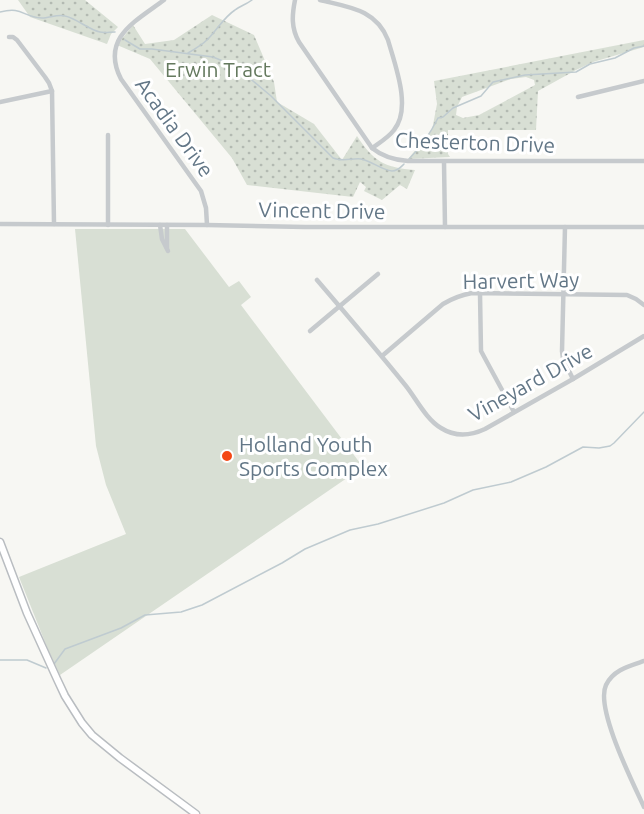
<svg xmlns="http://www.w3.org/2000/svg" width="644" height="814" viewBox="0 0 644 814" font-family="Ubuntu,sans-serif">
<defs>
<pattern id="green-dots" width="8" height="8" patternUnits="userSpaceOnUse" patternTransform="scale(1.5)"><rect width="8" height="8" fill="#d8dfd4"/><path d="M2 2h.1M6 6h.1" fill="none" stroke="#b3bab2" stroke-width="1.8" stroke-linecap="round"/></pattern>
</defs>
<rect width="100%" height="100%" fill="#f7f7f3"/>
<g fill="url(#green-dots)" fill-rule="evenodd">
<path d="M18,0H85L118,27L111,34L107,44L30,17Z"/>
<path d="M212,15L254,35L274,82L277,102L314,124L342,160L357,136C373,161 385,168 415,170L407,189L400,185L382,200L364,191L366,187L360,182L353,197L247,185L232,158L150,59L117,45L133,25L145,44L174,40Z"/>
<path d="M644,40V47L593,62L576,70L538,91L536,130H448V154L450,157L408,159L432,130L437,104L434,81ZM526,77L534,80L535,85L479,115L463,118L456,115L457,107L462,97L511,79Z"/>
</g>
<path fill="#d8dfd4" d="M75,229H185L229,287L239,281L251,297L241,305L363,467L60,675L47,647L19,577L126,534L106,485L96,446Z"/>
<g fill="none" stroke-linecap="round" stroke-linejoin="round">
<g stroke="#bfcbd0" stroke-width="1.5">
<path d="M0,12C23,6 22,17 42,18C49,18 58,14 65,16C76,18 89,30 100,32C104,33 110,32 115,32"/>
<path d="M125,40L140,49H152L213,57L235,66L271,96L333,158C342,162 352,158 361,159C372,161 381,170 392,171C398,171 401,167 404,164"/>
<path d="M188,53C195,49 202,45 208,39C217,30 224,17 235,10C240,6 247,4 252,0"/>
<path d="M409,159C422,146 430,134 438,118L443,117L453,108L481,96L493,82L525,75L576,72L590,64L615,58L634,48L644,46"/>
<path d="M0,660H27L46,668"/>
<path d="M54,664L65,649L121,628L145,615L181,612L202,605L282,563L305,549L350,530L378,524L444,503L473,490L511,482L546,467L583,447L599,448L610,446L614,443L644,412"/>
</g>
<defs>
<path id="major" d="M0,542L27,613L57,679L65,696L82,723L92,735L120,758L196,814"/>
</defs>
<use href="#major" stroke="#b9bdc1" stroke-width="9"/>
<g stroke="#c6cacd" stroke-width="4.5">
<path d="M164,0C136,21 100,38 121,79L201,191L206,208L207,225"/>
<path d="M295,0C292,15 291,28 299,42L372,148C383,157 394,160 408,161H644"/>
<path d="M320,0C348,7 376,9 388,40C395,65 412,108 394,130C388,138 379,143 372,148"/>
<path d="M9,37H13L17,40L45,77L49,83L52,91L54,224"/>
<path d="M578,97L644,81"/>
<path d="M0,102L52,91"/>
<path d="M444,162L445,227"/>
<path d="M0,224L207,225L305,227H644"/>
<path d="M108,225V135"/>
<path d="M160,225L162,239L168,251"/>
<path d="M167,225V248"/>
<path d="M565,227L562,351L563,359L573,379"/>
<path d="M317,280C347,315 377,350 406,386C417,400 426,419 441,428C455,437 470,436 485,429L573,379L644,336"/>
<path d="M480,294L481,351L514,412"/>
<path d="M310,331L378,274"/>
<path d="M382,356L443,304C453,298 461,295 472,293L627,295L636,299L644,305"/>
<path d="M644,661C629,666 613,670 606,685C595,708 633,783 644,807"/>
</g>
<use href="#major" stroke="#fff" stroke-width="6"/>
</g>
<circle fill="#f44815" stroke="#fff" stroke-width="2" cx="227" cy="456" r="6"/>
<g text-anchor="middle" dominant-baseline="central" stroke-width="6" stroke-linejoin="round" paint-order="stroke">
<g font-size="21" fill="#64795e" stroke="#fff">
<text x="218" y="69">Erwin Tract</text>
</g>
<g font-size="21" fill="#637787" stroke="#fff">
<text transform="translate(175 127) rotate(54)">Acadia Drive</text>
<text transform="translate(475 142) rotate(2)">Chesterton Drive</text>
<text transform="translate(322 210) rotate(1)">Vincent Drive</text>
<text transform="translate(521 280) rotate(-1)">Harvert Way</text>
<text transform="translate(530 382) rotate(-29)">Vineyard Drive</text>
</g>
<g font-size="21" fill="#637787" stroke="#fff" text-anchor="start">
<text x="239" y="444">Holland Youth<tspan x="239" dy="24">Sports Complex</tspan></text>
</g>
</g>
</svg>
